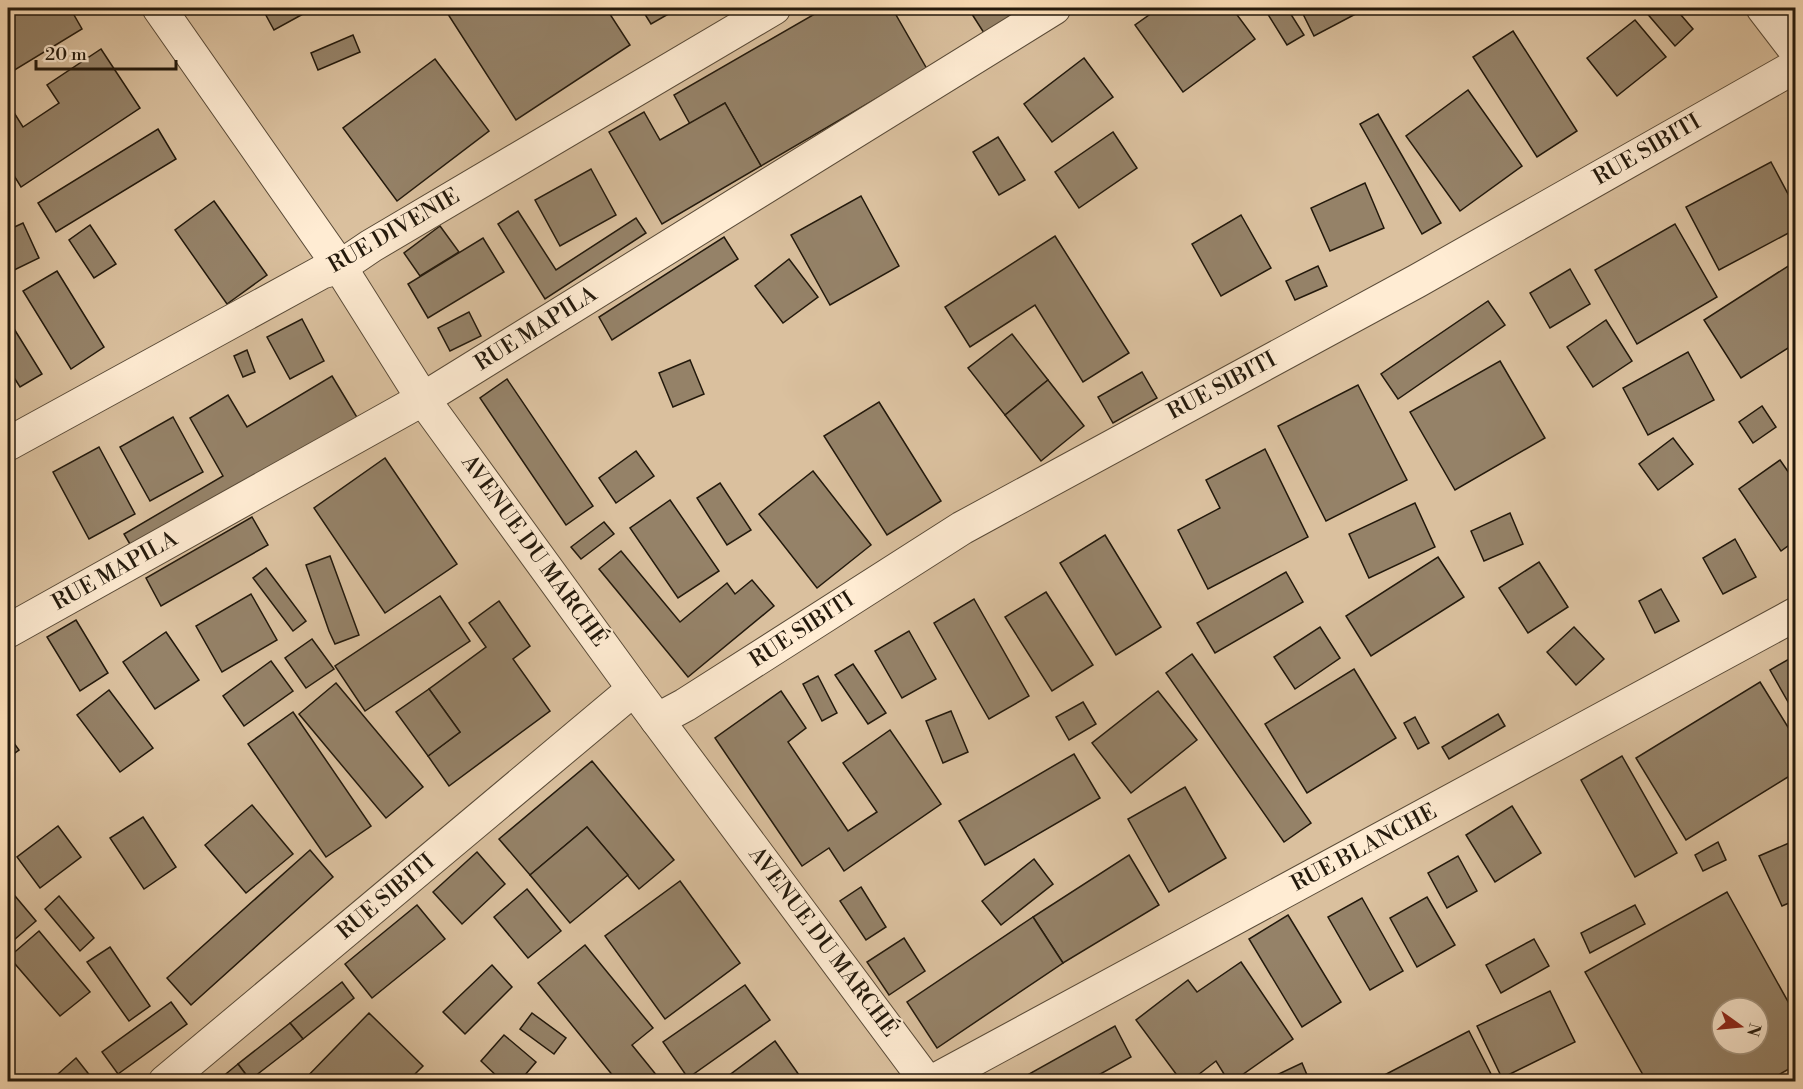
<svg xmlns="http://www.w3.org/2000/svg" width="1803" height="1089" viewBox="0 0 1803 1089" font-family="'Libre Bodoni',serif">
<rect width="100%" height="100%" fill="#ffe2bc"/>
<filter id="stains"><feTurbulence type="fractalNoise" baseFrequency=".00333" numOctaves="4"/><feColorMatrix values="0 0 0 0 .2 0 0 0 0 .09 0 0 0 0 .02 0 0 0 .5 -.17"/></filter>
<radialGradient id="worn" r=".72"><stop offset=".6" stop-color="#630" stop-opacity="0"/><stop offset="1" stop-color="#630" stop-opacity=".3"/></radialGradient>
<path fill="#dac09e" stroke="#7e6c55" stroke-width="1.5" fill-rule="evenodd" d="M8,8H1795V1081H8ZM1722,1008H1758V1044H1722Z"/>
<g fill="#958268" stroke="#23190c" stroke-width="1.5" fill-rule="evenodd">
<path d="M8,8H70L82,29L13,71L8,62Z"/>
<path d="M262,8H314L274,30Z"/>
<path d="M444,8H606L630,45L516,120Z"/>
<path d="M641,8H679L651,24Z"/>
<path d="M825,8H892L927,69L761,166L725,103L690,124L674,95Z"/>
<path d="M977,8H1025L984,33L970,11Z"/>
<path d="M1159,8H1232L1255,39L1183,92L1135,25Z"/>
<path d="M1264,8H1287L1304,35L1287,45Z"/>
<path d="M1300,8H1367L1314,36Z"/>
<path d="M1649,8H1675L1693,29L1675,46L1645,11Z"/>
<path d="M1635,20L1666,57L1617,96L1587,58Z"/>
<path d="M1513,31L1577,131L1537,157L1473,57Z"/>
<path d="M353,35L360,52L318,70L311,53Z"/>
<path d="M101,49L140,108L21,187L8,166V103L23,127L59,103L47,85Z"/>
<path d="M1084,58L1113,97L1052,142L1024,104Z"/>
<path d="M435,59L489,131L397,201L343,128Z"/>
<path d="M1468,90L1522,166L1460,211L1406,136Z"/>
<path d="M725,103L761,166L662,224L609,132L644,112L660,140Z"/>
<path d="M1378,114L1441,223L1422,234L1360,124Z"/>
<path d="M158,129L176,159L56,232L38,203Z"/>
<path d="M1113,132L1137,168L1079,208L1055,172Z"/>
<path d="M998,137L1025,180L999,195L973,152Z"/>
<path d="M1771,162L1796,209V229L1719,270L1686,207Z"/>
<path d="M591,169L616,215L560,246L535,200Z"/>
<path d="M1365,183L1384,228L1330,251L1311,208Z"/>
<path d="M861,196L899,266L830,305L791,235Z"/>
<path d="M214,201L267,275L227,304L175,230Z"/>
<path d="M518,211L556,270L636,218L646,233L545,299L498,224Z"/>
<path d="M1241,215L1271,268L1221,296L1192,244Z"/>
<path d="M23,223L39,258L8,273V230Z"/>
<path d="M1675,224L1717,297L1637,344L1595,270Z"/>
<path d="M90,225L116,264L94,278L69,240Z"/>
<path d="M440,226L459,252L420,276L404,253Z"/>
<path d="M1055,236L1129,353L1083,382L1035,305L970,347L945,307Z"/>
<path d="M724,237L738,259L612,340L599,317Z"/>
<path d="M483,238L504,272L428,318L408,284Z"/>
<path d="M789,259L818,297L783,323L755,286Z"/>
<path d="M1796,261V343L1741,378L1704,320Z"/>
<path d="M1318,266L1327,286L1295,300L1286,281Z"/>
<path d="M1570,269L1590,304L1550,328L1530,293Z"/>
<path d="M57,271L104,347L71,369L23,291Z"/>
<path d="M1488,301L1505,325L1398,399L1381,374Z"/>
<path d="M469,312L481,336L450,351L438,328Z"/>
<path d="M8,319L42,374L20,387L8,368Z"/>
<path d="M302,319L324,361L290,379L267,337Z"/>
<path d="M1606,320L1632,361L1593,387L1567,347Z"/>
<path d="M1012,334L1048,380L1005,415L968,368Z"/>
<path d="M247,350L255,372L243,377L234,356Z"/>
<path d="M1688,352L1714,400L1648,435L1623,388Z"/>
<path d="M690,360L704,394L673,407L659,373Z"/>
<path d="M1500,361L1545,438L1455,490L1410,412Z"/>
<path d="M1142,372L1157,398L1113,423L1098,397Z"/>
<path d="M332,376L358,419L134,551L124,534L223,476L190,418L228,395L247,427Z"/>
<path d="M507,379L593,506L566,525L480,398Z"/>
<path d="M1048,380L1084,426L1041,461L1005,415Z"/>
<path d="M1358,385L1407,480L1326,521L1278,426Z"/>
<path d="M879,402L941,501L887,535L824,436Z"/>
<path d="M1762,406L1776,427L1753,443L1739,422Z"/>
<path d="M173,417L203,472L150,501L120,447Z"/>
<path d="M1673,438L1693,464L1658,490L1639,464Z"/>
<path d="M99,447L135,514L89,539L53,472Z"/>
<path d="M1265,449L1308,537L1208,589L1178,530L1220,508L1206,480Z"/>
<path d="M636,451L654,476L616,503L599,478Z"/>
<path d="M385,458L457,564L385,613L314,508Z"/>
<path d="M1780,460L1796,483V540L1781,551L1739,489Z"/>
<path d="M813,471L871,545L817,588L759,514Z"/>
<path d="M720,483L751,530L727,545L697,498Z"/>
<path d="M670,500L719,571L678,598L630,528Z"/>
<path d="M1415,503L1435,547L1369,578L1349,534Z"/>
<path d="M1510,513L1523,544L1484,561L1471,531Z"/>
<path d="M252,517L268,545L161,606L146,578Z"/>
<path d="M604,522L614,534L581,559L571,547Z"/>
<path d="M1105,535L1161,627L1116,655L1060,563Z"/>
<path d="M1735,539L1756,577L1723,594L1703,558Z"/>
<path d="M621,551L680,622L727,583L735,594L752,580L774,606L688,677L599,569Z"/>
<path d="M330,556L359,635L335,644L329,631L306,565Z"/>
<path d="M1438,557L1464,597L1371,656L1346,616Z"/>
<path d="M1539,562L1568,607L1528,633L1499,588Z"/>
<path d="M266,568L306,621L293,631L253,578Z"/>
<path d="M1286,572L1303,602L1215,653L1197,623Z"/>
<path d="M1661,589L1679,621L1655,633L1639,601Z"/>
<path d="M1046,592L1093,665L1052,691L1005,617Z"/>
<path d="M251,594L277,640L222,672L196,626Z"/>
<path d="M440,596L470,641L365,711L335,666Z"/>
<path d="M974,599L1029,696L989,719L934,623Z"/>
<path d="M499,601L530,646L513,659L550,711L449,786L428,756L460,732L429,689L486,647L469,623Z"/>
<path d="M76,620L108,673L80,691L47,637Z"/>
<path d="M1320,627L1340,658L1295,689L1274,657Z"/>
<path d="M1574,627L1604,659L1576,685L1547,652Z"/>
<path d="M909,631L936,679L902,698L875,651Z"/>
<path d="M166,632L199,680L155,709L123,662Z"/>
<path d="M312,639L334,669L306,688L285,658Z"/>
<path d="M1192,654L1311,823L1284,842L1166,673Z"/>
<path d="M1796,655V716L1770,670Z"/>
<path d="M271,661L293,691L244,726L223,696Z"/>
<path d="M853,664L886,713L868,724L835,675Z"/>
<path d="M1354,669L1396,738L1307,793L1265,724Z"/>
<path d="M818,676L837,713L822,721L803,684Z"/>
<path d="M1760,682L1796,740V772L1686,840L1636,758Z"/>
<path d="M336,683L423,787L386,818L299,714Z"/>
<path d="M429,689L460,732L428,756L396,712Z"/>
<path d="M109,690L153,748L120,772L77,715Z"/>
<path d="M781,691L806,728L788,742L848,831L877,812L843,763L890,730L941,804L844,871L829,848L802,866L715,738Z"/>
<path d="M1158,691L1197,740L1131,793L1092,743Z"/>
<path d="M1083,702L1096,724L1069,740L1056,717Z"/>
<path d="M951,711L968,752L943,763L926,721Z"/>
<path d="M293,712L371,826L326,857L248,744Z"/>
<path d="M1498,714L1505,726L1449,759L1442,747Z"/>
<path d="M1415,717L1429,743L1418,749L1404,723Z"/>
<path d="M8,735L19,750L8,758Z"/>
<path d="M1074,754L1100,798L985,865L959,821Z"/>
<path d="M1622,756L1677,853L1635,877L1581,780Z"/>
<path d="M592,761L674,860L639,889L587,827L530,875L499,839Z"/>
<path d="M1185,787L1226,858L1169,892L1128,819Z"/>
<path d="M252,805L293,854L246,893L205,845Z"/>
<path d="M1512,806L1541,853L1495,882L1466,835Z"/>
<path d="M143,817L176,867L144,889L110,838Z"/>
<path d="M58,826L81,857L40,888L17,857Z"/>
<path d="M587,827L628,875L570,923L530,875Z"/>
<path d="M1796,840V900L1782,906L1759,856Z"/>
<path d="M1718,842L1726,860L1703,871L1695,855Z"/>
<path d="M310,850L333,877L191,1005L167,978Z"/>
<path d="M477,852L505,884L462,924L433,892Z"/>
<path d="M1129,855L1159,905L1063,963L1033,917Z"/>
<path d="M1458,856L1477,891L1447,908L1428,873Z"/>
<path d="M1034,859L1053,884L1001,925L982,901Z"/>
<path d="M680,881L740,963L665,1019L605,936Z"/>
<path d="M861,887L886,927L866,940L840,901Z"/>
<path d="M527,889L561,931L528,958L494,917Z"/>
<path d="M10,890L36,921L8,945V892Z"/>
<path d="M1727,892L1796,1016V1065L1766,1082H1647L1585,972ZM1722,1008H1758V1044H1722Z"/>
<path d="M59,896L94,938L80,951L45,909Z"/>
<path d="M1427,897L1455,945L1417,967L1390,918Z"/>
<path d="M1362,898L1403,971L1370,990L1328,917Z"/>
<path d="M417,905L445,939L372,998L345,964Z"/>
<path d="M1635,905L1645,924L1590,953L1581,933Z"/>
<path d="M1288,915L1341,1002L1302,1027L1249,939Z"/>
<path d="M1033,917L1063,963L937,1048L907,1002Z"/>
<path d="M39,931L90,992L60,1016L9,957Z"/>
<path d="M904,938L925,971L889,995L867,962Z"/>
<path d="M1534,939L1549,966L1501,993L1486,965Z"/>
<path d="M585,945L653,1028L632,1045L662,1082H618L538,983Z"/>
<path d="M110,947L150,1006L129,1021L87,962Z"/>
<path d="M1241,962L1293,1039L1232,1082H1229L1216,1061L1189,1082H1182L1136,1020L1188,980L1197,992Z"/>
<path d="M492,965L512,987L465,1034L443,1012Z"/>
<path d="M342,982L354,998L303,1039L290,1023Z"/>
<path d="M745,985L770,1020L688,1078L663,1042Z"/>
<path d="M1550,991L1575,1042L1502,1078L1477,1026Z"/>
<path d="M171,1002L187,1024L118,1074L102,1052Z"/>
<path d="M369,1013L423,1066L407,1082H302Z"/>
<path d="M532,1013L566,1038L554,1054L520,1029Z"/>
<path d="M290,1023L303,1039L250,1080L238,1064Z"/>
<path d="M1115,1026L1131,1057L1086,1082H1015Z"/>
<path d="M1469,1031L1491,1074L1476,1082H1371Z"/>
<path d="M504,1035L536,1062L519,1082H503L481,1061Z"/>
<path d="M775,1041L804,1082H720Z"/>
<path d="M76,1058L95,1082H49Z"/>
<path d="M1302,1063L1310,1082H1262Z"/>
<path d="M238,1064L250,1080L216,1082Z"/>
</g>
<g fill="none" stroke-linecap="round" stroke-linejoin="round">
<defs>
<g id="street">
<path d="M159,8L340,267L423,399L634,689L927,1082"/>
<path d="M1763,8L1796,51"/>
<path d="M8,444L322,272L340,267L371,246L774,8"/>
<path d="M8,631L423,399L1054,8"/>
<path d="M657,720L685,705L962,528L1417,281L1796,66"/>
<path d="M165,1082L634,689"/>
<path d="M932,1082L1796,614"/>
</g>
</defs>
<use href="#street" stroke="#5a4b38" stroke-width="35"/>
<use href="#street" stroke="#ffecd3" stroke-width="33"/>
</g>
<g text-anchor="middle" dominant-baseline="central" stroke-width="4.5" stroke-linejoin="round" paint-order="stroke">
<g font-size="22" fill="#23190c" stroke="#ffecd3">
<text transform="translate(1647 150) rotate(-30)">RUE SIBITI</text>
<text transform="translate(394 231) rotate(-30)">RUE DIVENIE</text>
<text transform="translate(536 329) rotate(-32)">RUE MAPILA</text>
<text transform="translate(1222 386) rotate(-28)">RUE SIBITI</text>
<text transform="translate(534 551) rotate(54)">AVENUE DU MARCHÉ</text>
<text transform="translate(115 571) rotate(-29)">RUE MAPILA</text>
<text transform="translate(802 630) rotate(-33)">RUE SIBITI</text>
<text transform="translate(1364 848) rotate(-28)">RUE BLANCHE</text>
<text transform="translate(386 897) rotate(-40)">RUE SIBITI</text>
<text transform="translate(823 942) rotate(53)">AVENUE DU MARCHÉ</text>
</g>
</g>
<rect width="1803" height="1089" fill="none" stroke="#ffe2bc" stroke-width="30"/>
<rect x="9" y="9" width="1785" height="1071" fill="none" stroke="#23190c" stroke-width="3"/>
<rect x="15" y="15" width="1773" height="1059" fill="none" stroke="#23190c" stroke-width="1.5"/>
<g transform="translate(1740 1026) rotate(105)"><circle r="28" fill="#ffecd3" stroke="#a79883" stroke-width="1.5"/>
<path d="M0-4.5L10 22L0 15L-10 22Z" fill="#8f2418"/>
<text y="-9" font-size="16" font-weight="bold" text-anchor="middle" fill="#23190c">N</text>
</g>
<path d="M36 60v9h140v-9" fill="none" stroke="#23190c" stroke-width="3"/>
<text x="45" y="60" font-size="18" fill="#23190c" stroke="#ffecd3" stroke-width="4.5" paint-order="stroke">20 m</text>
<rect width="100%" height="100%" filter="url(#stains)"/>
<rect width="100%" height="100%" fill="url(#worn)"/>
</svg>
